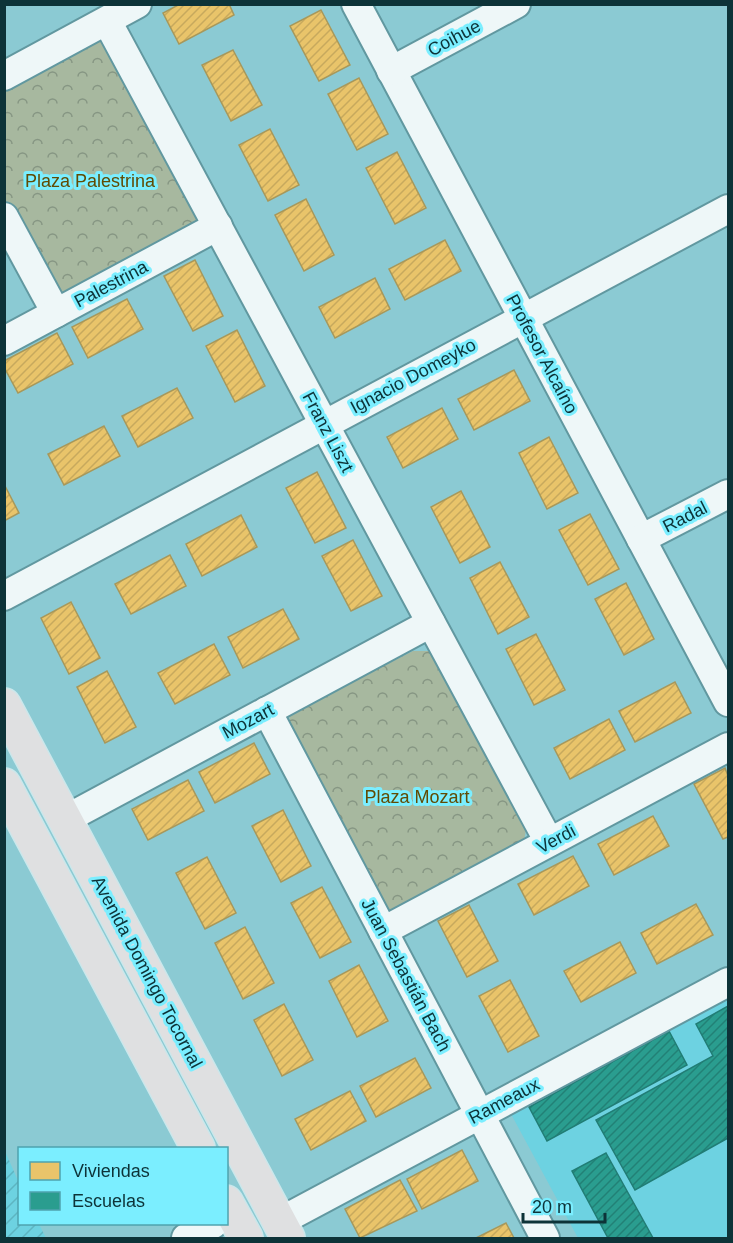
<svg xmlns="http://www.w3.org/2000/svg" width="733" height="1243" viewBox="0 0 733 1243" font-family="Helvetica,sans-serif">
<defs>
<pattern id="industrial-furrows" width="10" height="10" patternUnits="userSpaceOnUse" patternTransform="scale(1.5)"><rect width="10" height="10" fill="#6dd2e1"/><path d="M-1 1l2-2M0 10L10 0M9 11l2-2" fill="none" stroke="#5db5c2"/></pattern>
<pattern id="forest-crowns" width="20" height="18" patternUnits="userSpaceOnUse" patternTransform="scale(1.5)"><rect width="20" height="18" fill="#a7b89f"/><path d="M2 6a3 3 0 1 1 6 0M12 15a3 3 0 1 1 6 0" fill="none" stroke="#869683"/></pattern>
<pattern id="homes-hatch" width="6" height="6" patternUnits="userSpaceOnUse" patternTransform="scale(1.5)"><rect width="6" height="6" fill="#e9c46a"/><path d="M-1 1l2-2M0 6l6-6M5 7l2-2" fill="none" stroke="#c7a95d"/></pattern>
<pattern id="schools-hatch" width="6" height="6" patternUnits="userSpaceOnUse" patternTransform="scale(1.5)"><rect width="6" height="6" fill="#2a9d8f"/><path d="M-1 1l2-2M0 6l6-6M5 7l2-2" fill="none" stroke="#228176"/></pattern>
</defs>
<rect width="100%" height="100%" fill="#8bcad3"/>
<path fill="#6dd2e1" d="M728,994V1238H578L511,1114Z"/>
<path fill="url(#industrial-furrows)" d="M5,1151L19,1183L20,1224H39L46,1238H5Z"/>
<g fill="url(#forest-crowns)">
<path d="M98,35L112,41L202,213L195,226L61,297L51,291L5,203V85Z"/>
<path d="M413,651H431L526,830L523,846L401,913L383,908L291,730L289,714Z"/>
</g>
<g fill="url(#homes-hatch)" stroke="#a7985b" stroke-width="1.5">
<path d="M180,4H229L234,15L179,44L163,13Z"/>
<path d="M321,10L350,65L319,81L290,26Z"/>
<path d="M233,50L262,105L231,121L202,65Z"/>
<path d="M359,78L388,134L357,150L328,94Z"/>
<path d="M270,129L299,185L268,201L239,145Z"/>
<path d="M397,152L426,208L395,224L366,168Z"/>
<path d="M306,199L334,255L304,271L275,215Z"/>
<path d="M445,240L461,271L405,300L389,269Z"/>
<path d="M195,260L223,316L193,331L164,276Z"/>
<path d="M375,278L390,309L335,338L319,307Z"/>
<path d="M127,299L143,329L88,358L72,327Z"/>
<path d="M237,330L265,386L235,402L206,346Z"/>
<path d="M57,333L73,364L18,393L4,367V361Z"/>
<path d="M514,370L530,401L474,430L458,399Z"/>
<path d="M177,388L193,418L138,447L122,416Z"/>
<path d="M442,408L458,439L403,468L387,437Z"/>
<path d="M104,426L120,456L64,485L48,454Z"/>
<path d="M549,437L578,493L547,509L519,453Z"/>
<path d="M317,472L346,528L315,543L286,488Z"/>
<path d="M4,484L19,513L4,521Z"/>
<path d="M461,491L490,547L460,563L431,507Z"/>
<path d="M590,514L619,569L588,585L559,530Z"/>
<path d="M241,515L257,547L202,576L186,544Z"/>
<path d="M353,540L382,596L351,611L322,556Z"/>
<path d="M170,555L186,586L131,614L115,584Z"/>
<path d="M500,562L529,617L498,634L470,578Z"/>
<path d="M626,583L654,639L624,655L595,599Z"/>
<path d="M71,602L100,658L69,674L41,618Z"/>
<path d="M283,609L299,639L243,668L228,637Z"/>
<path d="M536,634L565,690L534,705L506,649Z"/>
<path d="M214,644L230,675L175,704L158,673Z"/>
<path d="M107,671L136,727L105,743L77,687Z"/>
<path d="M675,682L691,713L635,742L619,711Z"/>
<path d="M609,719L625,750L570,779L554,748Z"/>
<path d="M254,743L270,774L215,803L199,772Z"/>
<path d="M725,768L728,776V837L723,839L694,784Z"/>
<path d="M188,780L204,811L148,840L132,809Z"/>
<path d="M283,810L311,866L281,882L252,826Z"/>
<path d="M653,816L669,846L614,875L598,844Z"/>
<path d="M573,856L589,886L534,915L518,884Z"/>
<path d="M207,857L236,913L205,929L176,873Z"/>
<path d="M322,887L351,942L320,958L291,903Z"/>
<path d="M696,904L713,935L657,964L641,933Z"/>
<path d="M469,905L498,961L467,977L438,921Z"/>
<path d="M245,927L274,983L243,999L215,943Z"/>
<path d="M620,942L636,973L581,1002L564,971Z"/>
<path d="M359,965L388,1021L357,1037L329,981Z"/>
<path d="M510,980L539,1036L508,1052L479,996Z"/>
<path d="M284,1004L313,1060L282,1076L254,1020Z"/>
<path d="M415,1058L431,1088L376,1117L360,1086Z"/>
<path d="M350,1091L366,1121L311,1150L295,1119Z"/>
<path d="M462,1150L478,1181L422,1209L407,1179Z"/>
<path d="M400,1180L417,1211L360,1238L345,1209Z"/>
<path d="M506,1223L514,1238H476Z"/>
</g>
<g fill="url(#schools-hatch)" stroke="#217d75" stroke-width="1.5">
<path d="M728,1006V1138L635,1190L596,1120L713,1056L696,1024Z"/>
<path d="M669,1031L687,1065L547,1141L529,1107Z"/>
<path d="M606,1153L653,1238H608L572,1171Z"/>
</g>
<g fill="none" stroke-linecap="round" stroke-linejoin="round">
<defs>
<g id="minor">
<path d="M356,4L728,702"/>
<path d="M107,21L549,842"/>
<path d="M391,71L516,4"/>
<path d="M4,76L137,4"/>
<path d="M4,217L56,313"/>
<path d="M4,341L218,226"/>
<path d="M641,539L728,494"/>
<path d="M4,596L728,209"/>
<path d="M267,711L545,1238"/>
<path d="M66,819L431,623"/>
<path d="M383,931L728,747"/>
<path d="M279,1222L728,982"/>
<path d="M186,1238L213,1224"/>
</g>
<g id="major">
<path d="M4,705L288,1238"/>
<path d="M4,785L198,1148"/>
<path d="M226,1202L246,1238"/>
</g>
</defs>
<use href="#minor" stroke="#6198a0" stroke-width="32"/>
<use href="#major" stroke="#cbe7eb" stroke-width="36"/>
<use href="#minor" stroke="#eef7f8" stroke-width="28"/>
<use href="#major" stroke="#dfe0e1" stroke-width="33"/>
</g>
<g text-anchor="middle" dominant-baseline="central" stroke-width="6" stroke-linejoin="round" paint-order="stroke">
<g font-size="18" fill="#0d3338" stroke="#7beeff">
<text transform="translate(454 38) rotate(-28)">Coihue</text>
<text transform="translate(111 284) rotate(-28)">Palestrina</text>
<text transform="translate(542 354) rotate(62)">Profesor Alcaíno</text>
<text transform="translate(413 376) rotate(-28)">Ignacio Domeyko</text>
<text transform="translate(328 432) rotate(62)">Franz Liszt</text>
<text transform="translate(685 517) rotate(-27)">Radal</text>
<text transform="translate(248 721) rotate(-28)">Mozart</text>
<text transform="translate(556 839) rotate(-28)">Verdi</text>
<text transform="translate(147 972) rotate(62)">Avenida Domingo Tocornal</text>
<text transform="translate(406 975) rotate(62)">Juan Sebastián Bach</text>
<text transform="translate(504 1101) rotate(-28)">Rameaux</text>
</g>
<g font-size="18" fill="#614b04" stroke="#7beeff">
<text x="90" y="181">Plaza Palestrina</text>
<text x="417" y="797">Plaza Mozart</text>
</g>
</g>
<rect width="733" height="1243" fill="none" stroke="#0d3338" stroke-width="12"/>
<rect x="18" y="1147" width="210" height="78" fill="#7beeff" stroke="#4fa3af" stroke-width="1.5"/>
<rect x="30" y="1162" width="30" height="18" fill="#e9c46a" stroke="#4fa3af" stroke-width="1.5"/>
<text x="72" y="1177" font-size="18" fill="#0d3338">Viviendas</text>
<rect x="30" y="1192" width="30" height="18" fill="#2a9d8f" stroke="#4fa3af" stroke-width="1.5"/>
<text x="72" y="1207" font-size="18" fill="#0d3338">Escuelas</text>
<path d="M523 1213v9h82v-9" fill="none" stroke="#0d3338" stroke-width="3"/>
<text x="532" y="1213" font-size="18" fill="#0d3338" stroke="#7beeff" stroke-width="4.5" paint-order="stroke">20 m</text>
</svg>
